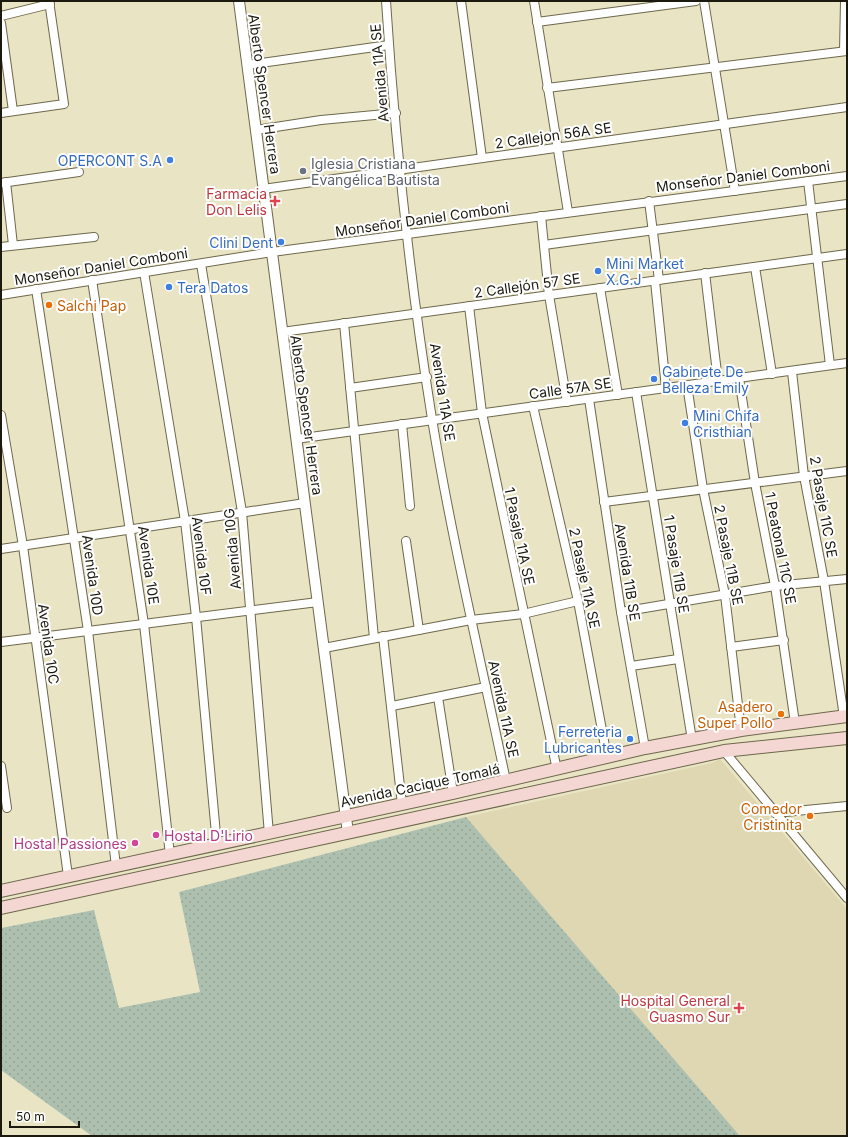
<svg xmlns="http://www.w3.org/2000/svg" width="848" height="1137" viewBox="0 0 848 1137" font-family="Inter,sans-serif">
<defs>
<pattern id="green-dots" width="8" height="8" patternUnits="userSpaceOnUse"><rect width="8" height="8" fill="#adc0af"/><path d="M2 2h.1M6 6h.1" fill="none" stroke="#94a495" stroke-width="1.8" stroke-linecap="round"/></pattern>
</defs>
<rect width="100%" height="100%" fill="#e9e4c4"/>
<path fill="#ded7b1" d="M720,759L847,909V1136H740L466,817L712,763Z"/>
<path fill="url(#green-dots)" d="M466,817L740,1136H92L1,1070V928L94,910L119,1008L200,992L179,892Z"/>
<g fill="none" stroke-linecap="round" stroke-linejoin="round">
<defs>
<g id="minor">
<path d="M386,1C395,141 410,281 432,419C452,541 481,661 506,781"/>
<path d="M461,1L482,158"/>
<path d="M534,1L568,212"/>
<path d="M704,1L735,191"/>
<path d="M1,16L50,4"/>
<path d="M537,22L696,1"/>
<path d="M1,23L13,111"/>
<path d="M844,51L845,1"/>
<path d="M247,65L389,45"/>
<path d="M547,88L847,51"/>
<path d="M1,113L64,104L49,1"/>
<path d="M256,130L321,120L396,113"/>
<path d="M808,181L830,365"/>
<path d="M6,182L13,245"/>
<path d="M1,183L79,172"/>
<path d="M263,189L847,107"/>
<path d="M649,201L659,280"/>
<path d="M541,216L549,295L567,402"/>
<path d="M544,245L847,204"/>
<path d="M1,247L94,237"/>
<path d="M201,264L242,512L269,834"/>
<path d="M755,267L772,374"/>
<path d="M144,272L185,521L196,617L217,845"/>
<path d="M705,273L718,381"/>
<path d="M92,280L144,624L170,855"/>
<path d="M655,281L666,388"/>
<path d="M600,288L618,395"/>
<path d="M36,289L88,631L116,866"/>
<path d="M1,295L272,252L847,176"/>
<path d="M469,306L482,413L557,770"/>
<path d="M344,323L374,638"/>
<path d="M282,332L847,254"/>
<path d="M792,372L804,476L824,581L844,717"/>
<path d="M739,378L755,483L775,586L795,723"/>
<path d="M687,385L703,489L725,595L741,730"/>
<path d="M350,388L427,377"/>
<path d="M636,392L692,740"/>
<path d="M589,399L621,612L645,748"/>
<path d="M533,406L578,601L607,757"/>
<path d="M1,415L23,546L68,876"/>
<path d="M402,424L410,506"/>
<path d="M296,439L847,363"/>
<path d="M604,502L847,471"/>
<path d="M406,541L419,630"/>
<path d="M1,549L305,503"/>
<path d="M621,612L775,586L847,579"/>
<path d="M383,636L402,804"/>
<path d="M1,642L318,602"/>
<path d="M731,647L784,640"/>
<path d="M324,648L471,620L523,614L578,601"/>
<path d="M631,666L678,659"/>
<path d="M438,697L453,793"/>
<path d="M392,706L486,687"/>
<path d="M724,751L847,898"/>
<path d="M1,766L7,808"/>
<path d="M775,813L847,806"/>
</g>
<path id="tertiary" d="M239,1L348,833"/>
<g id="secondary">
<path d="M1,891L453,793L645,748L741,730L847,716"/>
<path d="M1,908L724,751L847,738"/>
</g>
</defs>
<use href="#minor" stroke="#6d684c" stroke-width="10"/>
<use href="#tertiary" stroke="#6d684c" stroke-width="12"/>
<use href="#secondary" stroke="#6d684c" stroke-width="14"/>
<use href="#minor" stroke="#fff" stroke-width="8"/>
<use href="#tertiary" stroke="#fff" stroke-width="10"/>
<use href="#secondary" stroke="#f4d7d3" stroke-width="12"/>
</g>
<g fill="#3f7fe0" stroke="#fff" stroke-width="1.5">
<circle cx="170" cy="160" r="4"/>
<circle cx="281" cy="242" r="4"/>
<circle cx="598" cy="271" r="4"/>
<circle cx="169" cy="287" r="4"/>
<circle cx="654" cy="379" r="4"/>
<circle cx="685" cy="423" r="4"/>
<circle cx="630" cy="739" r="4"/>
</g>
<circle fill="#6b7280" stroke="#fff" stroke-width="1.5" cx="303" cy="171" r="4"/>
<g fill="#e0444e" stroke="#fff" stroke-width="1.5">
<path d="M273 195h4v4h4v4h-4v4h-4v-4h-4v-4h4z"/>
<path d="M737 1002h4v4h4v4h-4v4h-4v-4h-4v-4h4z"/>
</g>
<g fill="#e8710a" stroke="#fff" stroke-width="1.5">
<circle cx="49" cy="305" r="4"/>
<circle cx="781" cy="714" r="4"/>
<circle cx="810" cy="816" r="4"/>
</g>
<g fill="#d1479c" stroke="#fff" stroke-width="1.5">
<circle cx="156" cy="835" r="4"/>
<circle cx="135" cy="843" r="4"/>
</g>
<g text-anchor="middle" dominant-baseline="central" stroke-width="4" stroke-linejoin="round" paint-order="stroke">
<g font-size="14" fill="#1c1a0f" stroke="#fff">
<text transform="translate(379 73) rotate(-95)">Avenida 11A SE</text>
<text transform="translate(265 94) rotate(82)">Alberto Spencer Herrera</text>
<text transform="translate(553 135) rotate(-8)">2 Callejon 56A SE</text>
<text transform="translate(743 176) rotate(-7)">Monseñor Daniel Comboni</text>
<text transform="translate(422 219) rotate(-8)">Monseñor Daniel Comboni</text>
<text transform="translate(101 266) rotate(-9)">Monseñor Daniel Comboni</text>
<text transform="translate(527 285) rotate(-8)">2 Callejón 57 SE</text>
<text transform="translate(570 388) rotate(-8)">Calle 57A SE</text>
<text transform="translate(443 392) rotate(81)">Avenida 11A SE</text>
<text transform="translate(307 415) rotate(82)">Alberto Spencer Herrera</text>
<text transform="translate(824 507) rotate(80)">2 Pasaje 11C SE</text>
<text transform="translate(520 536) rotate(78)">1 Pasaje 11A SE</text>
<text transform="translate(781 548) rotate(79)">1 Peatonal 11C SE</text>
<text transform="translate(232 549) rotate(-95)">Avenida 10G</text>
<text transform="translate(729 555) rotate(79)">2 Pasaje 11B SE</text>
<text transform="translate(202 556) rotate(83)">Avenida 10F</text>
<text transform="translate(677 564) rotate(81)">1 Pasaje 11B SE</text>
<text transform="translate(149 565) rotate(82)">Avenida 10E</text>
<text transform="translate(628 572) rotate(81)">Avenida 11B SE</text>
<text transform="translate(93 575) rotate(82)">Avenida 10D</text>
<text transform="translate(585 578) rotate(78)">2 Pasaje 11A SE</text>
<text transform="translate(49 644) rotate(82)">Avenida 10C</text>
<text transform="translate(504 709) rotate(78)">Avenida 11A SE</text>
<text transform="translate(420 785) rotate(-12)">Avenida Cacique Tomalá</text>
</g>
<g font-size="14" fill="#366cbe" stroke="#fff" text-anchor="start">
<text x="162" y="160" text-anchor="end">OPERCONT S.A</text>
<text x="273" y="242" text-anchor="end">Clini Dent</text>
<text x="606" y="263">Mini Market<tspan x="606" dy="16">X.G.J</tspan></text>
<text x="177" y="287">Tera Datos</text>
<text x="662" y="371">Gabinete De<tspan x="662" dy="16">Belleza Emily</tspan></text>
<text x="693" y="415">Mini Chifa<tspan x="693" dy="16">Cristhian</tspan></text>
<text x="622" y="731" text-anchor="end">Ferreteria<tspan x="622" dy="16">Lubricantes</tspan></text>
</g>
<g font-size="14" fill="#5b616d" stroke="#fff" text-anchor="start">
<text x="311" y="163">Iglesia Cristiana<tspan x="311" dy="16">Evangélica Bautista</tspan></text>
</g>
<g font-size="14" fill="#be3a42" stroke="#fff" text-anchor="end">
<text x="267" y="193">Farmacia<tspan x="267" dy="16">Don Lelis</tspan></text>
<text x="730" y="1000">Hospital General<tspan x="730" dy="16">Guasmo Sur</tspan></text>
</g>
<g font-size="14" fill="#c56008" stroke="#fff" text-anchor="end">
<text x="57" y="305" text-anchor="start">Salchi Pap</text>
<text x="773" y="706">Asadero<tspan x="773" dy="16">Super Pollo</tspan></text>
<text x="802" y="808">Comedor<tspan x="802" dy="16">Cristinita</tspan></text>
</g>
<g font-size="14" fill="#b23c85" stroke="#fff" text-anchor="start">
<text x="164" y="835">Hostal D'Lirio</text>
<text x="127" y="843" text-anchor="end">Hostal Passiones</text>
</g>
</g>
<rect width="848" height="1137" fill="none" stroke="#1c1a0f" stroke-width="4"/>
<path d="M10 1121v6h69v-6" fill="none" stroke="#1c1a0f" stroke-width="2"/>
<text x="16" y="1121" font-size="12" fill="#1c1a0f" stroke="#ffffff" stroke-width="3" paint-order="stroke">50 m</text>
</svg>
